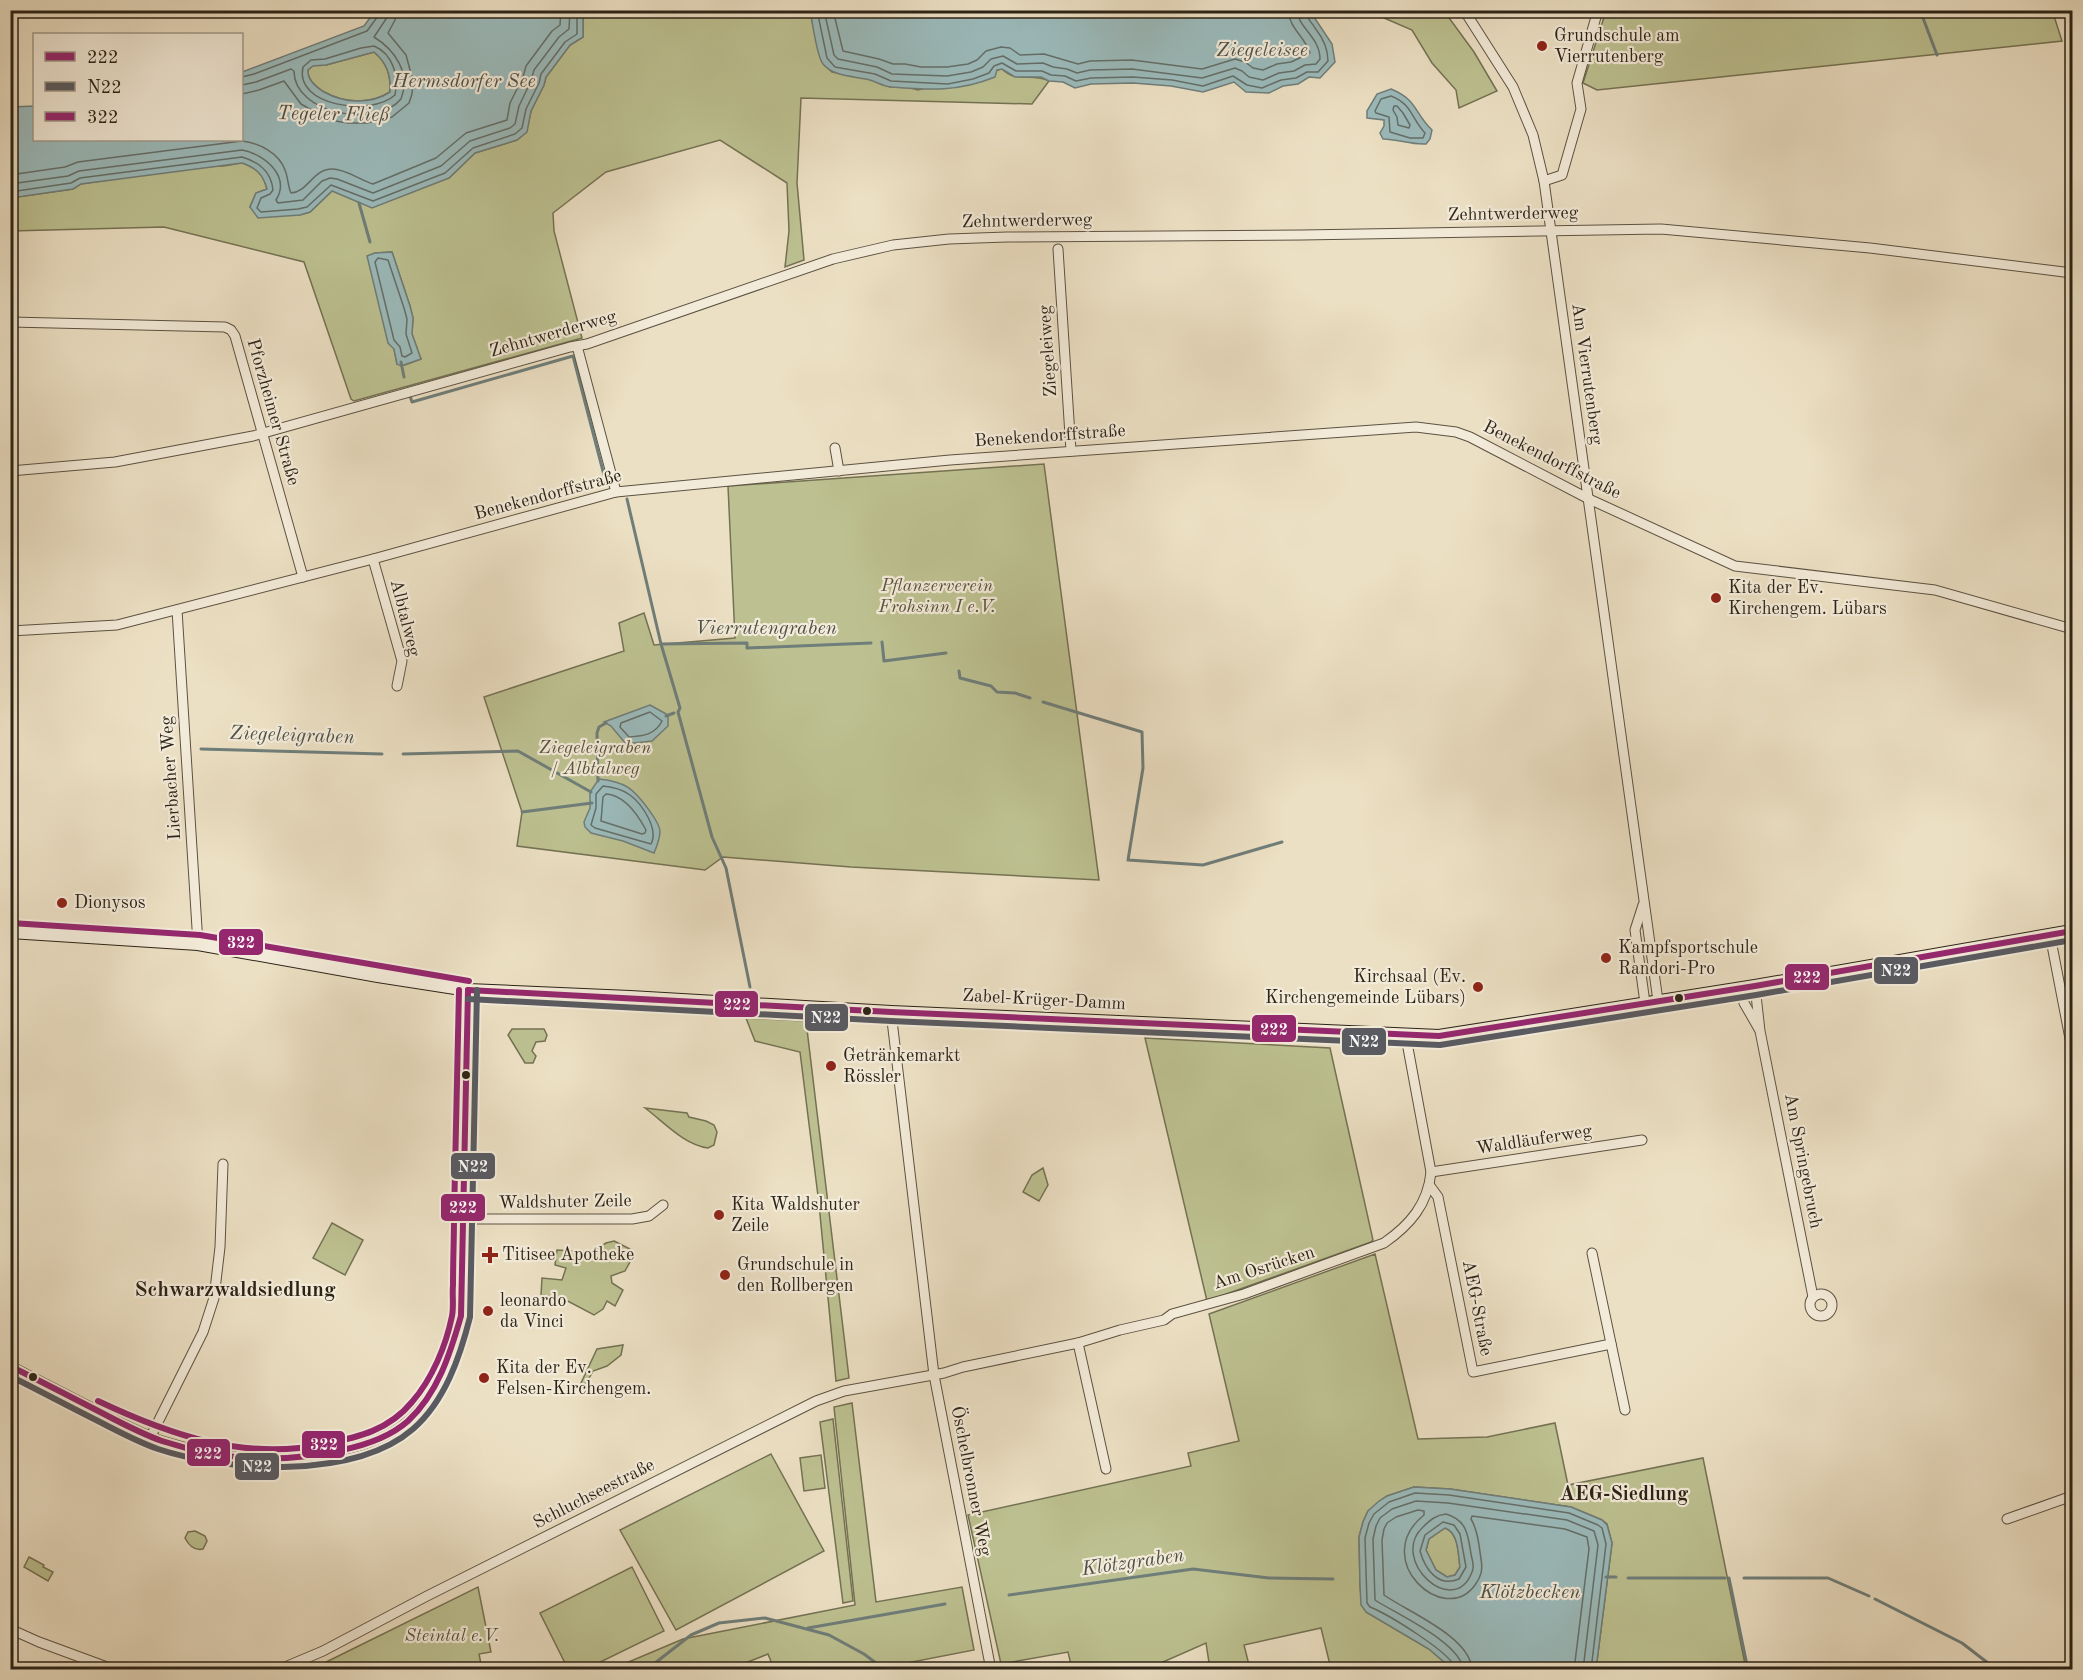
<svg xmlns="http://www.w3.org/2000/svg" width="2083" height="1680" viewBox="0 0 2083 1680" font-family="'Old Standard TT',serif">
<rect width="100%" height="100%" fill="#ece0c4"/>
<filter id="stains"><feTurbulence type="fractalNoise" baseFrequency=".00333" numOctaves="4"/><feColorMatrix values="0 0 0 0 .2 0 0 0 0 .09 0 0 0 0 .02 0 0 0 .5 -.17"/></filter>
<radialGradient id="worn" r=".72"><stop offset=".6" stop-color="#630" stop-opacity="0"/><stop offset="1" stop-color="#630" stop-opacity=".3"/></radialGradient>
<g fill="#bdc191" stroke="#747254" stroke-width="1.5" fill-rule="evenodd">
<path d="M583,11H810L822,62L832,72L874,80L890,87L903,86L918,90L1002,69C1017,84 1032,72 1049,81L1032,104L801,98L797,183L804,260L785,267L789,231L787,183L720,140L606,172L553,213L554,231L582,338L354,401L351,399L304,262L164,227L11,231L10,198L73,189L80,184C127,178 174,168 220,166C227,166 237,163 243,163C257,165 264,177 267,189L256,193L250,207L299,215L310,212L332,191L449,178L475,153L517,140L526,132L531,111L544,85L546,77L570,45L583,37ZM392,252L410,306L413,318L412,334L421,359L405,365L397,364L394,349L368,256L375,253Z"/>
<path d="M1368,11H1444L1474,52L1497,91L1459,108L1456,90L1432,63L1412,30Z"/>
<path d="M1606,11H2056L2054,16L2062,41L1597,90L1583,83Z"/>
<path d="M374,52C387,63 391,75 390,92C370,105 344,103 324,92C316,87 307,80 308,70L313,65H326Z"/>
<path d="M1044,464L1099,880L851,867L723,857L705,870L517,846L522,812L484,697L624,651L619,623L644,613L654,645L735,638L728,486Z"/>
<path d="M746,1018L806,1021L849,1378L836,1381L819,1204L800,1052L755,1041Z"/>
<path d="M512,1029H544L547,1035L545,1041L536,1042L532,1051L536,1056L533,1063H525L508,1035Z"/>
<path d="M1145,1038L1330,1048L1373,1240L1371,1242L1207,1301Z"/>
<path d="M645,1108L687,1113L689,1117L706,1121L714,1125L717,1132L714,1145L708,1148C684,1145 664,1122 645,1108Z"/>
<path d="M1043,1168L1048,1185L1039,1201L1023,1192L1032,1175Z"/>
<path d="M332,1223L363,1240L345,1275L313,1258Z"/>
<path d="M614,1241L630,1249L631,1260L625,1271L611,1276L612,1283L623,1290L615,1306L607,1301L603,1309L594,1315L562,1298L541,1295L542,1278L562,1280L566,1268L555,1265L557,1250L592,1252L606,1243Z"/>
<path d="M1375,1254L1418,1439L1487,1437L1555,1423L1568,1485L1703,1458L1746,1669H1596L1612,1543L1607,1524L1602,1520L1571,1507L1450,1489L1414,1487L1387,1496L1368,1511L1363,1522L1359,1537L1360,1585L1361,1597L1366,1612L1429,1649L1452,1669H1331L1321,1628L1244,1645L1250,1669H1210L1206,1643L1154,1666L1139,1669H1072L1068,1652L1001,1664L968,1515L1191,1466L1188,1453L1239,1441L1209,1314Z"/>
<path d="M623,1345L621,1355L607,1366L593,1371L587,1382L584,1384L581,1383L597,1349Z"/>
<path d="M852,1403L876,1602L962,1587L974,1650L886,1667V1669H835L834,1666L825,1669H774L768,1654L730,1669H612L683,1639L855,1605L834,1407Z"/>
<path d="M833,1419L853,1601L843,1603L820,1422Z"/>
<path d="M771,1454L824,1551L676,1630L620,1530Z"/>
<path d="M821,1455L825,1488L804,1491L800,1458Z"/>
<path d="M1445,1528C1459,1533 1458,1554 1460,1567L1455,1575L1447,1577L1436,1570L1426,1550L1429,1539Z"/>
<path d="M195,1531L205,1536L207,1541L203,1549C194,1551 189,1546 185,1538L188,1532Z"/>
<path d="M29,1557L44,1565L43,1567L53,1572L48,1581L24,1567Z"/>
<path d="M632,1567L664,1631L586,1669H568L540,1613Z"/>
<path d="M478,1587L491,1652L479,1654L482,1669H312Z"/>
</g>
<g fill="#9bbbbc" stroke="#6f7e7a" stroke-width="1.5" fill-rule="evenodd">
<path d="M375,11H583V37L570,45L546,77L544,85L531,111L527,132L517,140L475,153L449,178L372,208L332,191L310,212L300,215L258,218L250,207L256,193L267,189C263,174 256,168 242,163L81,184L73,189L11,198V107L34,106V140H242V72L364,26ZM374,52C387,63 391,75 390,92C370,105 344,103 324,92C316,87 307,80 308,70L313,66L326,65Z"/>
<path d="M810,11H1310L1332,44L1335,62L1320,78L1309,77L1298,84L1283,86L1269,93L1246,92L1234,82L1203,92L1171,86L1133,83L1091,84L1075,88L1063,82L1049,81L1041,77H1015L1002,69L997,70L995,77C958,92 930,90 892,87C883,87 874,80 866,79C851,76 833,76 823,64C816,55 813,23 810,11Z"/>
<path d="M1391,89C1418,100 1414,113 1432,130L1430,139L1426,144C1411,145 1398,139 1383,139L1380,133L1384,126V120L1367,118V111L1377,94Z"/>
<path d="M392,252L410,306L413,318L412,334L421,359L401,366L397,364L394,349L388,343L367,256L375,253Z"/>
<path d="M650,705L668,715V726L652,741L626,744L611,726L604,722Z"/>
<path d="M599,779C626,782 633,788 649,810C653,816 659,823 660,831C660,839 657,846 654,853L623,841L591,833L585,827L584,822L590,808V792Z"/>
<path d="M1414,1487L1450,1489L1571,1507L1602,1520L1607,1525L1612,1543L1596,1669H1452L1429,1649L1366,1612L1361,1605L1360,1585L1359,1537L1363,1522L1368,1511L1379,1501L1387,1496ZM1445,1528C1459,1533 1458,1554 1460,1567L1455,1575L1447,1577L1436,1570L1426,1550L1429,1539Z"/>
</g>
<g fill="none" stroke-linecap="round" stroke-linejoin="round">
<g stroke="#646f6a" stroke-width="1.5">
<path d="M817,10L827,58L835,67L875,74L891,81L948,84L973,79L989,73L994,66L1002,63L1016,71H1042L1051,75L1065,76L1076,81L1091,78L1133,77L1172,80L1203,86L1233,76L1247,85L1262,88L1281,80L1296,78L1307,72H1318L1328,61C1328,48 1323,38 1315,28C1311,21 1306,18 1305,10"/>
<path d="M824,10L834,55L838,59L877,67L892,74L947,76L971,72L983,67L991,59L1003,56L1017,64L1043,63L1053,67L1067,69L1077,73L1090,70L1132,69L1202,78L1235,68L1242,71L1249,77L1263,80L1279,73L1294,71L1305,65L1316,64L1320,59C1320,37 1298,28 1297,10"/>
<path d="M833,10L843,51L879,59L893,64H905L921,67H947L968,64L977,60L986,51L1001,47L1010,48L1020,55L1044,54L1078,64L1090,61L1132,60L1202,69L1235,59L1245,62L1253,68L1263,70L1277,64L1291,62L1310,53C1305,37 1289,28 1288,10"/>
<path d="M374,46C393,54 399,76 395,95C371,117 294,106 303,67L311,60L325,59L361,48Z"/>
<path d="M242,77L254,74L367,31L378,16L379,10"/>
<path d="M242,85L256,82L291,69L294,71C294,114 376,129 401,99C411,73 395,50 374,37L386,19L387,10"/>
<path d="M242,94L259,90L284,81L301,104L329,120L348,123H367L392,117L409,103L412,94L413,81L406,55L388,33L395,20L396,10"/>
<path d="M1391,96C1412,104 1411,118 1425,133L1423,138H1410L1390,132L1389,117L1376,113L1375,111L1381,99Z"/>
<path d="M1394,106H1397L1403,113L1410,125L1409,128L1398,125L1397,117L1393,110Z"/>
<path d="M10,175L65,167L78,162L242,141C259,143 279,153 285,170C288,177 288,187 291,193C308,192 313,169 332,169C346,169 360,180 373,184L436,158L466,133L507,120L510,103L523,77L526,66L552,31L560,25L561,10"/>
<path d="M10,184L68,176L79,171L242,150C264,154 291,176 276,200L278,203L303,200L322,181L330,178L337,179L373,193L441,166L470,141L510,128L515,124L519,106L531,81L534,70L559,37L569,29L570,10"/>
<path d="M10,192L71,183L80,178L242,157C259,162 271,171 273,190L270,194L261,198L257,208L261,212L298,209L307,207L331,185L373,201L445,173L473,148L515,134L522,128L526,109L539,83L541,74L565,42L577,34V10"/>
<path d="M378,258L388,260L404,308L407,319L406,334L412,353L405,357L402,356L400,347L394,340L375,262Z"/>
<path d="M650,712L662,721C655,735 643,736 629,737L620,727L621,723Z"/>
<path d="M603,786C613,787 622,789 630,795C642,804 659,829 651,844L595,828L591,825L596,808V794Z"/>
<path d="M606,794C625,795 638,815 646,830L645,833L642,834L601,821L603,797Z"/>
<path d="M1446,1514C1467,1520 1468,1535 1471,1554C1472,1560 1475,1566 1472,1572C1454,1620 1388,1560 1423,1527C1430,1520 1436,1515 1446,1514Z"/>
<path d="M1443,1522L1454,1525L1460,1534L1466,1567L1459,1579C1438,1588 1425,1569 1420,1551L1425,1535Z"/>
<path d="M1456,1670C1454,1654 1386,1613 1370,1607L1367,1603L1365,1538L1369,1523L1374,1514L1389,1502L1415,1493L1449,1495L1569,1513L1598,1525L1602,1528L1606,1544L1591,1670"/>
<path d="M1463,1670C1462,1643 1396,1614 1375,1600L1373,1539L1376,1526L1380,1518L1392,1509L1416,1501L1448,1503L1567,1520L1594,1531L1598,1545L1583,1670"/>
<path d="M1472,1670C1471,1637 1408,1612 1384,1595L1382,1540L1384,1529L1387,1523L1396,1517L1418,1510L1424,1511V1515C1369,1559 1444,1628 1475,1585C1481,1577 1483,1570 1481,1559C1479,1546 1478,1531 1471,1519L1472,1516L1565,1529L1587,1537L1589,1549L1574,1670"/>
</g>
<g stroke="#6f7e7a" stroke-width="3">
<path d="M1920,10L1937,55"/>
<path d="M359,203L370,242"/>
<path d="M401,362L404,377"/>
<path d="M410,396L412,402L573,356L604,475"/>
<path d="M627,499L661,644L680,708L678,712L712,837L726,868L750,987"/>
<path d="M882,642L884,661L946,653"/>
<path d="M661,644L747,643V648L871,643"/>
<path d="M959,671L960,678L991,686L997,692L1015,693L1030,698"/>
<path d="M1043,702L1142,732L1143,768L1128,860L1203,865L1282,842"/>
<path d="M666,716L674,713"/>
<path d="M201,749L382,754"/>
<path d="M403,754L518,751L591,792"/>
<path d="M598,781L597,733L599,727L606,723"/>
<path d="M522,812L592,803"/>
<path d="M1606,1577H1616"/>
<path d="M1628,1578H1725"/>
<path d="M1729,1578L1748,1670"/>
<path d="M1744,1578H1828L1869,1596"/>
<path d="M1009,1595L1193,1569L1269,1578L1333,1579"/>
<path d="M1875,1599L1962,1643L1997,1670"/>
<path d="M808,1628L945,1604"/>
<path d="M646,1670L691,1635L719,1623L765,1618L829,1635L864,1654L876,1663L879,1670"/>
</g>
<defs>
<g id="street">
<path d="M1464,10L1513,87L1533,135L1544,181L1658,1001"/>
<path d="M1544,181L1562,175L1581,109L1577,83L1598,10"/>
<path d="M1058,249L1071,451"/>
<path d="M10,322L225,327L231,330L235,336L303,577"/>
<path d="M577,346L616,492"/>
<path d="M835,448L839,471"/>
<path d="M10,471L115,462L253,436L570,347L587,344L833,259L893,245L949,239L1007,237L1302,235L1661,229L1870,248L2072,273"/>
<path d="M373,559L402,661L397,686"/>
<path d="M177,610L198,944"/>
<path d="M10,631L117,625L373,559L616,492L950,460L1416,427L1456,432L1470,437L1589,499L1735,566L1935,590L2072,629"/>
<path d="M1643,905L1635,930L1645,1003"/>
<path d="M2050,935L2072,1049"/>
<path d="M1755,986L1760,1031L1813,1297"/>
<path d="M1741,988L1744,1003L1759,1029"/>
<path d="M891,1012L934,1375L991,1670"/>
<path d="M1431,1172L1642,1140"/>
<path d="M1430,1186L1438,1197L1473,1372L1611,1344"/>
<path d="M464,1219H632L649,1216L663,1205"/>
<path d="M1592,1253L1625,1410"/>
<circle cx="1821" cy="1305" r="11"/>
<path d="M1078,1343L1106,1469"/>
<path d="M10,1366C40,1381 70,1397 100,1412C120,1422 141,1434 162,1441C224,1461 288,1465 351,1448C371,1443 392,1435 408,1421C439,1392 450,1356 461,1316L468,990"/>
<path d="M151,1436L203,1332L214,1298L220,1247L223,1164"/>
<path d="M2007,1519L2072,1496"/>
<path d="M10,1629L39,1642L115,1670"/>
<path d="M278,1670L323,1651L427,1596L816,1401L844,1391L944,1373L963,1367L1078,1343L1120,1330L1164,1320L1172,1314L1244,1294L1384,1243C1410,1225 1428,1204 1431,1172L1408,1048L1407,1035"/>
</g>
<path id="secondary" d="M10,932L198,944L378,976L468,990L630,997L891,1012L1439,1036L1755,986L2072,931"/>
</defs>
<use href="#street" stroke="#5c5242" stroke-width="11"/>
<use href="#secondary" stroke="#2c2317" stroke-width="14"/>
<use href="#street" stroke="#f3ebd9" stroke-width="9"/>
<use href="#secondary" stroke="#f3ebd9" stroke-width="12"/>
<defs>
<g id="bus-1">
<path d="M468,990L891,1012L1439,1036L1755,986L2072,931"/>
<path d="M10,1366C42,1382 73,1398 104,1414C123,1424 142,1434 162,1441C220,1460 282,1464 342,1450C366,1445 390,1437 408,1421C438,1393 450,1354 461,1316L468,990"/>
</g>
<g id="bus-2">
<path d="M468,999L891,1021L1440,1045L1756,995L2072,940"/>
<path d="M10,1376C40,1391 70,1407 100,1422C119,1432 138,1442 158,1449C227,1472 354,1480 413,1429C445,1401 460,1357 470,1317L477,990"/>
</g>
<g id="bus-3">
<path d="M11,923L200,935L469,981"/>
<path d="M98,1401C170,1435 244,1461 325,1444C359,1437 389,1430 412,1402C432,1379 446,1346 452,1316C454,1306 452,1295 453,1285C453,1262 454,1239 454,1217C456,1141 457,1065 459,990"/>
</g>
</defs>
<use href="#bus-1" stroke="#f3ebd9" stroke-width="10"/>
<use href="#bus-2" stroke="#f3ebd9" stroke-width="10"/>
<use href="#bus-3" stroke="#f3ebd9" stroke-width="10"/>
<use href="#bus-1" stroke="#95276e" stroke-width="6"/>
<use href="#bus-2" stroke="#595b62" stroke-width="6"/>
<use href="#bus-3" stroke="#95276e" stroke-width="6"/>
</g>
<g fill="#8f2418" stroke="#f3ebd9" stroke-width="2">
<circle cx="1542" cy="46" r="6"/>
<circle cx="1716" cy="598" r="6"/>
<circle cx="62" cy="903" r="6"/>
<circle cx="1606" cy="958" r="6"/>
<circle cx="1478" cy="987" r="6"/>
<circle cx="831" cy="1066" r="6"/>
<circle cx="719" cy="1215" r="6"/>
<path d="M487 1246h6v6h6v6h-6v6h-6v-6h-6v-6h6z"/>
<circle cx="725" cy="1275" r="6"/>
<circle cx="488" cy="1311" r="6"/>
<circle cx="484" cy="1378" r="6"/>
</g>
<g fill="#2c2317" stroke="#f3ebd9" stroke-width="2">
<circle cx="1679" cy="998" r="5"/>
<circle cx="867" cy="1011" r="5"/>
<circle cx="466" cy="1075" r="5"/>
<circle cx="33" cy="1377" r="5"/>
</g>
<g text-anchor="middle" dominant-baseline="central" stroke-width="4.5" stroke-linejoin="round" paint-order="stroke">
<g font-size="18" fill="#2c2317" stroke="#f3ebd9" text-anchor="start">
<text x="1554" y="36">Grundschule am<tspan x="1554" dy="21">Vierrutenberg</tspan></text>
<text x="1728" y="588">Kita der Ev.<tspan x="1728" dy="21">Kirchengem. Lübars</tspan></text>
<text x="74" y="903">Dionysos</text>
<text x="1618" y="948">Kampfsportschule<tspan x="1618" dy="21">Randori-Pro</tspan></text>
<text x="1466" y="977" text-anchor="end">Kirchsaal (Ev.<tspan x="1466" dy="21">Kirchengemeinde Lübars)</tspan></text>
<text x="843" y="1056">Getränkemarkt<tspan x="843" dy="21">Rössler</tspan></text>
<text x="731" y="1205">Kita Waldshuter<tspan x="731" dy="21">Zeile</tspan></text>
<text x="502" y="1255">Titisee Apotheke</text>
<text x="737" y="1265">Grundschule in<tspan x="737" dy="21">den Rollbergen</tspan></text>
<text x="500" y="1301">leonardo<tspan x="500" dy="21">da Vinci</tspan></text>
<text x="496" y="1368">Kita der Ev.<tspan x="496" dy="21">Felsen-Kirchengem.</tspan></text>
</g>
<g font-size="18" fill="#2c2317" stroke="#f3ebd9">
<text transform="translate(1513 214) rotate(-1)">Zehntwerderweg</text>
<text transform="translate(1027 221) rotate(-1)">Zehntwerderweg</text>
<text transform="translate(553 334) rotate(-16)">Zehntwerderweg</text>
<text transform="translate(1048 351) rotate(-94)">Ziegeleiweg</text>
<text transform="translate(1587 374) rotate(82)">Am Vierrutenberg</text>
<text transform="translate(273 412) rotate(74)">Pforzheimer Straße</text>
<text transform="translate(1050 436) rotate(-4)">Benekendorffstraße</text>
<text transform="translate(1552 460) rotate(27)">Benekendorffstraße</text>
<text transform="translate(548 495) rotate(-15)">Benekendorffstraße</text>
<text transform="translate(405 618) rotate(76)">Albtalweg</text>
<text transform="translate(171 778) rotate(-94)">Lierbacher Weg</text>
<text transform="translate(1044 1000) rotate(3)">Zabel-Krüger-Damm</text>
<text transform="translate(1534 1140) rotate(-9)">Waldläuferweg</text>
<text transform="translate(1803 1161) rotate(79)">Am Springebruch</text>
<text transform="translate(565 1202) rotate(-1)">Waldshuter Zeile</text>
<text transform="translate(1264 1268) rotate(-18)">Am Osrücken</text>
<text transform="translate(1477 1308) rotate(79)">AEG-Straße</text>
<text transform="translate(971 1481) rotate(79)">Öschelbronner Weg</text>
<text transform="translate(594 1494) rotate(-27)">Schluchseestraße</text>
</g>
<g font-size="18" font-style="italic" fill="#58523c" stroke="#f3ebd9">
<text x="937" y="586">Pflanzerverein<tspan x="937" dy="21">Frohsinn I e.V.</tspan></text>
<text x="595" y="748">Ziegeleigraben<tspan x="595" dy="21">/ Albtalweg</tspan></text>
<text x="452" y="1636">Steintal e.V.</text>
</g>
<g font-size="20" font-style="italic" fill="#4d5149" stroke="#f3ebd9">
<text x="1262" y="51">Ziegeleisee</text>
<text x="464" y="82">Hermsdorfer See</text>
<text transform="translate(333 115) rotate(1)">Tegeler Fließ</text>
<text x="766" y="629">Vierrutengraben</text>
<text transform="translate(292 736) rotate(2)">Ziegeleigraben</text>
<text transform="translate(1133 1563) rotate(-8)">Klötzgraben</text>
<text x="1530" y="1593">Klötzbecken</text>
</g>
<g font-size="20" font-weight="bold" fill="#2c2317" stroke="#f3ebd9">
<text x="1624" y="1495">AEG-Siedlung</text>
</g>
<g font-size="21" font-weight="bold" fill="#2c2317" stroke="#f3ebd9">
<text x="235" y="1290">Schwarzwaldsiedlung</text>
</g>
</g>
<g stroke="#f3ebd9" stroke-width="2">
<rect x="218" y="928" width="46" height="28" rx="6" fill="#95276e"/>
<rect x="1873" y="956" width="46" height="29" rx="6" fill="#595b62"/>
<rect x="1784" y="963" width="46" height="28" rx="6" fill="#95276e"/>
<rect x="714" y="990" width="45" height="28" rx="6" fill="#95276e"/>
<rect x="804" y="1003" width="45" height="29" rx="6" fill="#595b62"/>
<rect x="1251" y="1014" width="46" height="29" rx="6" fill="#95276e"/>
<rect x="1341" y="1027" width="46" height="29" rx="6" fill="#595b62"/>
<rect x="450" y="1152" width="46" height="28" rx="6" fill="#595b62"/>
<rect x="440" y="1193" width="46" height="29" rx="6" fill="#95276e"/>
<rect x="301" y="1430" width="45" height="29" rx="6" fill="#95276e"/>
<rect x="186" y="1438" width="45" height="29" rx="6" fill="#95276e"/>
<rect x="234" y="1452" width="46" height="29" rx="6" fill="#595b62"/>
</g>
<g font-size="16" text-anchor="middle" font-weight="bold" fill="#fff">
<text x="241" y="948">322</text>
<text x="1896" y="976">N22</text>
<text x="1807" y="983">222</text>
<text x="737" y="1010">222</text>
<text x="826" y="1023">N22</text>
<text x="1274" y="1035">222</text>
<text x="1364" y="1047">N22</text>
<text x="473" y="1172">N22</text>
<text x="463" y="1213">222</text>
<text x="324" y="1450">322</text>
<text x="208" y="1459">222</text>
<text x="257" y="1472">N22</text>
</g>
<rect width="2083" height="1680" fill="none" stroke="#ece0c4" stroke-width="36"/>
<rect x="12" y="12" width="2059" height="1656" fill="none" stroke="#2c2317" stroke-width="3"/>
<rect x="18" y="18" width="2047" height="1644" fill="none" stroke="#2c2317" stroke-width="1.5"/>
<rect x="33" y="33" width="210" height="108" fill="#f3ebd9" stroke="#a39b8b" stroke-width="1.5"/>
<rect x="45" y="52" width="30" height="9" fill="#95276e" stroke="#a39b8b" stroke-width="1.5"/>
<text x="87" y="63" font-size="18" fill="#2c2317">222</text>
<rect x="45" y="82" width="30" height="9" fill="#595b62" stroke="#a39b8b" stroke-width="1.5"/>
<text x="87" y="93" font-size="18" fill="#2c2317">N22</text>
<rect x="45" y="112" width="30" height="9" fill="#95276e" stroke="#a39b8b" stroke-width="1.5"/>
<text x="87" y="123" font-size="18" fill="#2c2317">322</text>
<rect width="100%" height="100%" filter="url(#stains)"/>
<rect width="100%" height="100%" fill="url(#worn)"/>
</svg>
